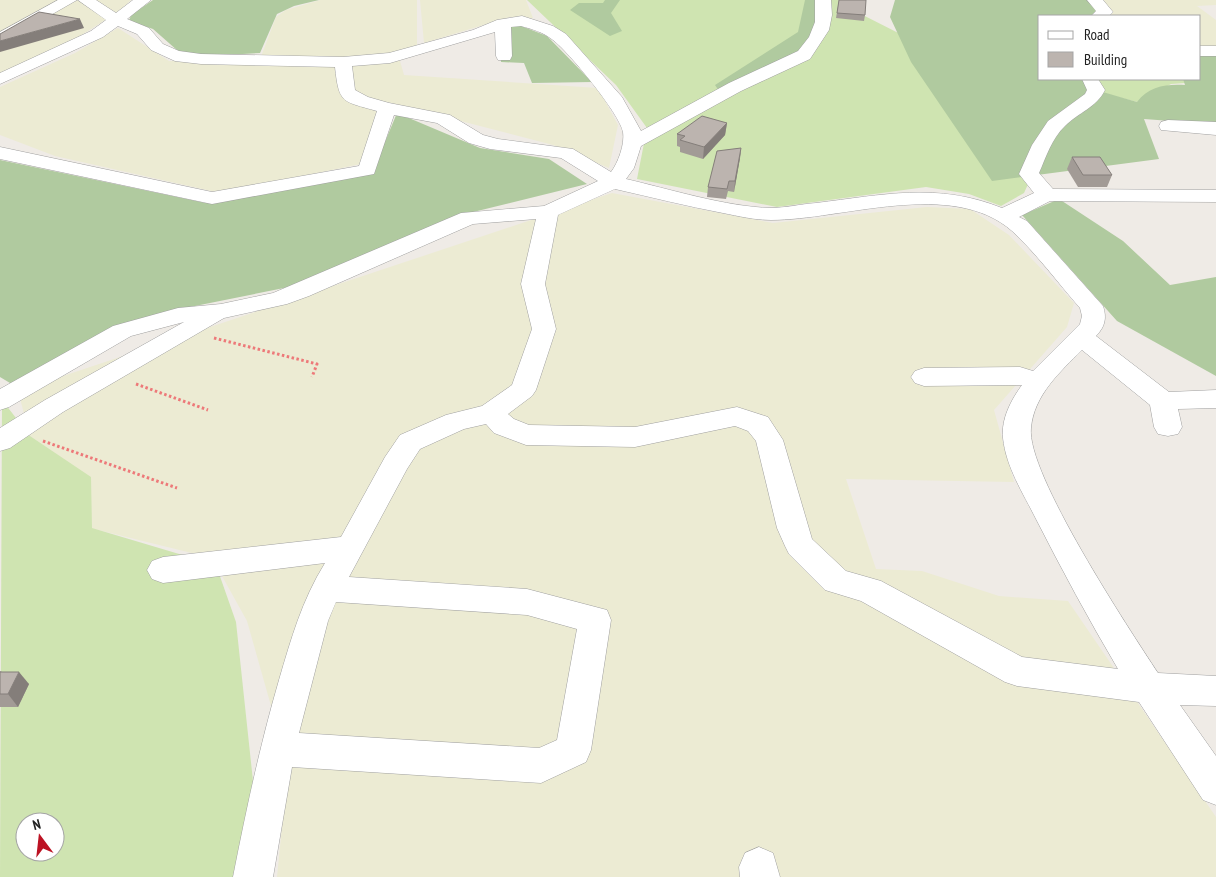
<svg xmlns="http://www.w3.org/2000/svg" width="1216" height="877" viewBox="0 0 1216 877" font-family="'PT Sans Narrow',sans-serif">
<rect width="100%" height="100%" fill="#efebe6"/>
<g fill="#ecebd3">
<path d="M0,0H131L121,10L69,43L0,75Z"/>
<path d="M320,0H417V45L395,57L400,61L404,75L598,88L618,125L609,168L553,145L387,102L361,164L220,193L55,156L0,135V87L75,53L118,28L169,61L259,62L276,17L286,10Z"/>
<path d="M420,0H526L533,18L510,17L424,43Z"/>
<path d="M1090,0H1216V5L1197,6L1216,20V47L1200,50V16H1089Z"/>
<path d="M612,193L773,223L927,207L970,209L1009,235L1074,303L1067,327L994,410L1014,482L846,479L876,569L922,571L999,596L1068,601L1216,817V877H277L288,766L247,621L212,558L86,527L91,478L30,436L18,391Z"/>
</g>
<g fill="#cfe4b1" fill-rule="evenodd">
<path d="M527,0H850L849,8L924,46L1044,149L1024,193L1001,206L969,194L926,187L777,207L637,179L647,128L616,85Z"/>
<path d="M1093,79H1183L1185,83L1171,84L1137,102L1095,91Z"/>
<path d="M2,400L30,436L91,477L92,528L216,565L236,622L253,781L233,877H0ZM25,822H55V852H25Z"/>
</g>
<g fill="#b0ca9f">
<path d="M153,0H319L294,6L277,14L260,53L207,56L178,51L153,29L129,21L131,15Z"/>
<path d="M605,0H620L611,13L622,31L610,36L570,10L579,3H603Z"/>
<path d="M805,0H825L821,28L795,54L719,91L715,85L798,32Z"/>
<path d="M895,0H1095L1105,12L1102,16H1040V79H1093L1094,93L1096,90L1137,102C1149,86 1166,84 1185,85L1183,79H1200V50L1216,48V129L1211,124L1144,119L1159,159L992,181L911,62L890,17Z"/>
<path d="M516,24L547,36L592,82L532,83L524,63L501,62L500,30Z"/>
<path d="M397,113L480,148L549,159L587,184L465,214L294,286L190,307L15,386L0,377V160L206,203L372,173Z"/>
<path d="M1059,199L1123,241L1170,285L1216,277V376L1117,321L1022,215Z"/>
</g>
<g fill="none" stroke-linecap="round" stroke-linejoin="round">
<defs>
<g id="minor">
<path d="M58,0H77L0,44V32Z"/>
<path d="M78,0H96L116,13L133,0H151L127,19L149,28L163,44L179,51L201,54L343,57L389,53L473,30L497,20L522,16L553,26L566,34L622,97L641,131L729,83L798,51L809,37L815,22V0H831L832,15L829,30L810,59L741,91L641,146L634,168L626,179C669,189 727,207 771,208C785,208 801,204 816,203C883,195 937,182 1002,208L1034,193L1019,174L1032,145L1048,121L1085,94L1087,90L1082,79H1098L1105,90C1096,108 1079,112 1065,126C1052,138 1046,157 1039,173L1053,189L1216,190V202L1050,201L1019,217L1027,221L1103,306C1107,318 1105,327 1096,336L1169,392L1216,390V408L1178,409L1182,427L1178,434L1168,436L1158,434L1154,427L1150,405L1082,350C1060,372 1034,395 1031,428C1026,473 1129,629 1158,673L1216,676V706L1180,705L1216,756V805L1203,800L1139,702L1017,686L1005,682L861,601L825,590L789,554L785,546L777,528L756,441L748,431L735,426L635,447L526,445L494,433L486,424L464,429L420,449L407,469L349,577L527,589L607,610L611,620L591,750L586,762L541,783L292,767L273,877H233C246,811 260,745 279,680C291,639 302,600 325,563L163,583L152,579L147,570L152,561L163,557L341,537L385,457L400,435L446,415L482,406L512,385L532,329L521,284L536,219L473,224L309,296L287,304L224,318L63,412L10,448L0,451V428L45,400L184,322L131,336L9,407L0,410V389L113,326L178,308L221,304L273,293L461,213L544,206L598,181L561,158L490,149L469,143L437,123L394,115L374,174L212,204L0,159V147L212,192L359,166L377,111C342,101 339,104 335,67L201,64L175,61L151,50L137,34L118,26L103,37L0,84V73L91,31L106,20ZM521,26C532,29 543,32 553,40C568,51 620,114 623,132C625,144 618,163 611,172L573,149L498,139L483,135L450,115L389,103L368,97L355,90L352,66L390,63L495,32L496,56L498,60H510L512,56L511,27ZM615,189C651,197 686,206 723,213C738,216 755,220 771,220C842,220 952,178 1012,231C1035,252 1059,284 1080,308L1082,316L1080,324L1033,371L1020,367L924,368L915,371L911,377L915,383L924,386L1022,385C1011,400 1001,419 1003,438C1006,467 1023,493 1036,519C1062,570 1089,620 1118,669L1022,657L881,581L846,571L812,539L783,440L768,417L737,407L635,427L529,425L514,419L508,414L532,396L536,390L556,329L545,284L558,215ZM336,602L527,615L577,629L557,740L539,748L299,733L328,621Z"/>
<path d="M1087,0H1103L1113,12L1109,16H1091L1096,11Z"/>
<rect x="1200" y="46" width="16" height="10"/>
<path d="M1168,120L1216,122V135L1161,130L1159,126L1161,122Z"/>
<path d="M759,847L773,853L780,877H740L739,867L745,853Z"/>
</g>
</defs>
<use href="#minor" stroke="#a0a0a0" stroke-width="1"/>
<g stroke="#ed7979" stroke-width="3" stroke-dasharray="2.5 2.5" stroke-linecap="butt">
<path d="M214,338L317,364L312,377"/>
<path d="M136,384L208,410"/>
<path d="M43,441L177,488"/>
</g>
<use href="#minor" fill="#fff" fill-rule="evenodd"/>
</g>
<g fill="#a29b96">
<path d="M839,0L865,15L864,21L836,18Z"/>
<path d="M727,123L725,135L703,159L680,152V147L677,146V134Z"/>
<path d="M741,148L740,158L734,192L728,191L726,199L707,197L708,187Z"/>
<path d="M1072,157L1112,175L1107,187H1078L1067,169Z"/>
<path d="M0,671L29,684L18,707H0Z"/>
</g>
<g fill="#847e7a">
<path d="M80,19L84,28L0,52V41Z"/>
<path d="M727,123L725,135L703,159L704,147Z"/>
<path d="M741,148L740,158L734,192L735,181Z"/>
<path d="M19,672L29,684L18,707L8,694Z"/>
</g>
<g fill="#bcb4af" stroke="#847e7a">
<path d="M839,0H866L865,15L837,13Z"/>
<path d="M39,12L80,19L0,41V34Z"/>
<path d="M702,116L727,123L704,147L680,140L685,136L677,134Z"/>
<path d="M741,148L735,181H729L727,189L708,187L717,151Z"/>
<path d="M1072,157H1100L1112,175H1083Z"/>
<path d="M0,672H19L8,694H0Z"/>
</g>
<rect x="1038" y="15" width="162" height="65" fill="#ffffff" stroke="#a5a5a5"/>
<rect x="1048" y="31" width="25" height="8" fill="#ffffff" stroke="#a5a5a5"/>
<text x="1084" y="40" font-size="15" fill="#1f1f1f">Road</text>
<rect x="1048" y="52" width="25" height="15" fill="#bcb4af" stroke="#a5a5a5"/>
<text x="1084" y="65" font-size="15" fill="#1f1f1f">Building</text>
<g transform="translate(40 837) rotate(345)"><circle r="24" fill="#ffffff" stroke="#a5a5a5"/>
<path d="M0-4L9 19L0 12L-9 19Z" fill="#bc1223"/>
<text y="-8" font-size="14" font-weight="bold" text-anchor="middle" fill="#1f1f1f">N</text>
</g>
</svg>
